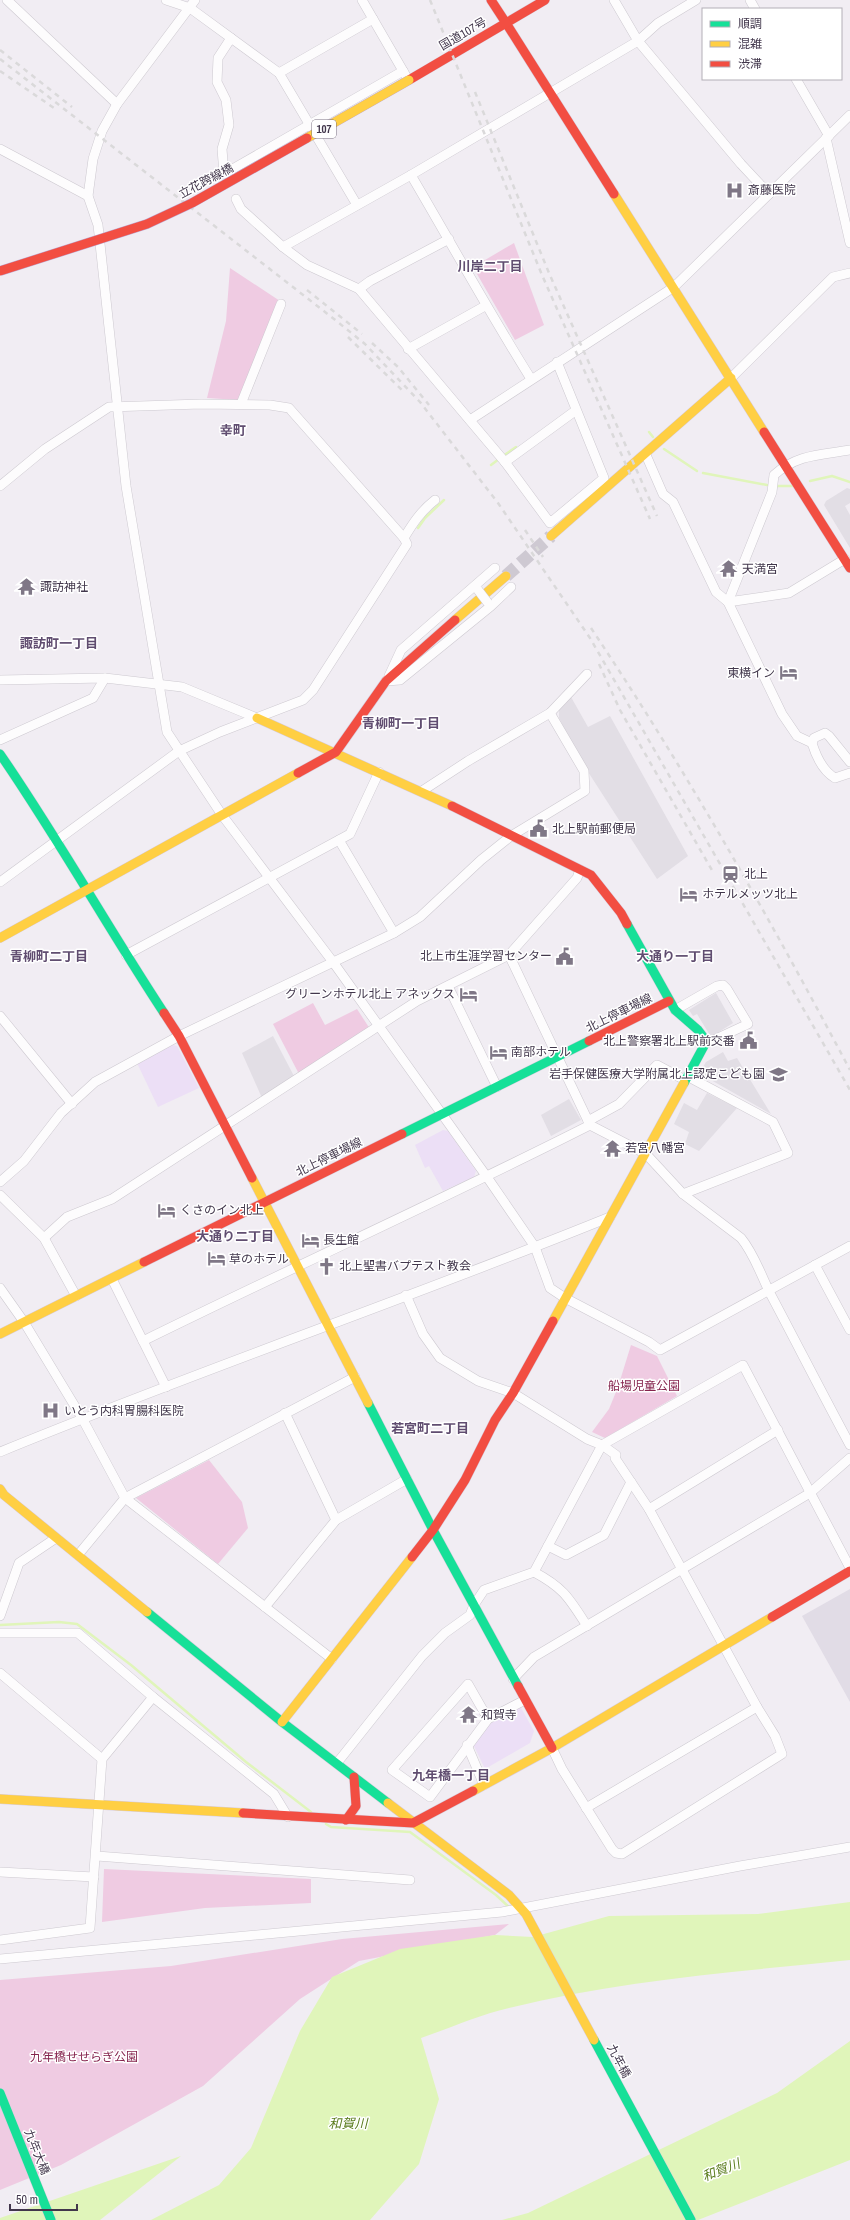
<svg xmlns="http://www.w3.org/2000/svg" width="850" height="2220" viewBox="0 0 850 2220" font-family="'Archivo Narrow','Noto Sans JP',sans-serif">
<rect width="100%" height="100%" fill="#f1edf3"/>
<g fill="#ecdff6">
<path d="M173,1045L177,1046L199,1088L158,1107L137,1063Z"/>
<path d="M443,1130L448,1131L476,1171L474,1177L443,1191L429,1166L425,1168L415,1145Z"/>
<path d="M520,1706L534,1731L530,1743L485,1769L473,1744L486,1726Z"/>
</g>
<path fill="#e1dce6" d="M850,1589V1702L802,1616Z"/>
<g fill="#efcbe2">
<path d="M514,243L544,325L515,340L473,267Z"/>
<path d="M230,268L280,301L239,400L207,398L226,321Z"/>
<path d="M313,1003L325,1025L357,1009L370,1029L299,1074L273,1024Z"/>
<path d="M631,1345L657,1356L677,1396L605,1438L592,1432L609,1409L618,1387Z"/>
<path d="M209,1460L242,1502L248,1528L218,1564L136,1498Z"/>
<path d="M104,1869L311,1879V1903L205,1908L102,1922Z"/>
<path d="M509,1924L495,1935L359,1961L300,1999L203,2086L61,2165L0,2190V1980L171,1966L342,1939Z"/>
</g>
<g fill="#e2dee5">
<path d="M847,488L850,489V503L845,506L850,515V548L824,505L826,501Z"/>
<path d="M571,697L588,727L610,716L688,856L657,879L583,764L559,718V710Z"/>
<path d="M716,993L733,1023L711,1037L697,1014L693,1016L689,1010Z"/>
<path d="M273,1036L295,1078L262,1098L242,1053Z"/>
<path d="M723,1052L728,1061L737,1058L771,1114L702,1075L703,1067L706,1062Z"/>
<path d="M707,1093L737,1108L699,1151L685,1144L689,1132L674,1124L684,1103L697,1110Z"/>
<path d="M569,1099L581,1120L551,1136L541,1115Z"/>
</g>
<g fill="#e0f5ba">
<path d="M850,1902V1960C736,1972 621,1980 509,2008C479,2015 450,2028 421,2038L439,2099L419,2164L370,2220H151L219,2185L251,2148L300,2031L332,1977L400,1949L495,1935L533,1937L609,1916L758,1914Z"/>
<path d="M850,2041V2160L698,2220H502L528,2213L777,2093Z"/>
<path d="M181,2156L100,2220H0V2218Z"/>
</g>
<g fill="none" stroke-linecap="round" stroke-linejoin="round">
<g stroke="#e0f5ba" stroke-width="2.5">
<path d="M649,432L653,437"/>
<path d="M664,449L697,471"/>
<path d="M503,456L516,447"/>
<path d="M491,465L499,459"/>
<path d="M703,473L767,485"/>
<path d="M810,481L832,476L850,482"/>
<path d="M776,486H793"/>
<path d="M418,528L425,518L444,500"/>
<path d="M0,1625L59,1622L77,1624L131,1665L246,1762L311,1812"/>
<path d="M326,1824L331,1827L410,1832L496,1895L510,1908"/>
</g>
<path stroke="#cec9d2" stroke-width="13" stroke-dasharray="13 6" stroke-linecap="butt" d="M506,576L551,536"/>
<defs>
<g id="street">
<path d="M7,0L117,104"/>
<path d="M166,0L190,8L279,73L357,205"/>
<path d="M195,0L117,104L102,131L93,159L88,196L98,225L126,486L167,732L222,815L333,962L487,1177L535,1247L550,1288L565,1298L649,1342L660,1350L850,1246"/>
<path d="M362,0L406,76"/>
<path d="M614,0L638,41L741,164L769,194"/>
<path d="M750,0L755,9"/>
<path d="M231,38L218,58L217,82L226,100L229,125L222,149L224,174L403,71"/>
<path d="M279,73L373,19"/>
<path d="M796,79L829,136"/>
<path d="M826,138L850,243"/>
<path d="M0,149L88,196"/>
<path d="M411,175C451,243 489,312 531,379"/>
<path d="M236,199L241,209L283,247"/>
<path d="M359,289L370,281L449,239"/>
<path d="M408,349L485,306"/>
<path d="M557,362L604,478L550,523L505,462L359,289L307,265L283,247L411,175L638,41L658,23L696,0"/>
<path d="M731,378L833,277L850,273"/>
<path d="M241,404L281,304"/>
<path d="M470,420L674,287L850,115"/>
<path d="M646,455L663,494L673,502L716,592L728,602L782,714L797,736L812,743"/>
<path d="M505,462L575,411"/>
<path d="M0,486L45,449L109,407L201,404L270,405L289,408L404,538"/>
<path d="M728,602L772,492L774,475C797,454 821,455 850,450"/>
<path d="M728,602L789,593L845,559"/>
<path d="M389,676L401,650L495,568"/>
<path d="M0,680L105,678L182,687L257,718"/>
<path d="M386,681L400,680L491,606L511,587"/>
<path d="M0,740L93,698L105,678"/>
<path d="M850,762L829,736L825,733L814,738L812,743C816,756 823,771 835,778L850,773"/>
<path d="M422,791L468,761L550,713L587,674"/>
<path d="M339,840L394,933"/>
<path d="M0,882L179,751L220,732L303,700L313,690L407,544L404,538C413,523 421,511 435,500"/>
<path d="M126,955L350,834L379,772"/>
<path d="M509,955L590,1125"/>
<path d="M448,986L497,1087"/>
<path d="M675,1010L717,986L723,985L727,989L748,1024L705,1044"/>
<path d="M0,1016L72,1104"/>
<path d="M588,1121L619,1104L657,1065L685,1080"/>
<path d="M0,1182L24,1161L61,1113L95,1082L179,1036L394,933L420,917L481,860L511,836L585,791L584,771L550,713"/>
<path d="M683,1194L788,1153L773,1122L687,1076"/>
<path d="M0,1195L44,1238L76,1296"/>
<path d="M44,1238L67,1217L112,1199L417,1001L509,955L577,878L580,870"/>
<path d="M815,1265L850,1330"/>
<path d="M112,1279L166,1387"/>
<path d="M0,1288L24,1322L82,1418L125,1498L332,1659"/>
<path d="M406,1295L423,1334L440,1358L478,1381L513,1393L587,1439L602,1445L616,1455L615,1458L649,1509L757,1707L775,1736L782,1754L622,1854L616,1853L612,1849L562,1769L552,1748"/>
<path d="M143,1341C291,1268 442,1200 590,1125L646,1154L683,1194L741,1238C755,1255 761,1276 771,1295C797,1344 823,1395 850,1445"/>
<path d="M285,1413L336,1520"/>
<path d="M0,1452C202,1369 408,1299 610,1217"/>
<path d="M649,1509L778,1430"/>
<path d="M548,1546L566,1555L604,1535L631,1482"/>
<path d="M78,1555L125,1498L355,1377"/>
<path d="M534,1572C564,1588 569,1598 587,1626"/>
<path d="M265,1607L336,1520L407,1479"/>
<path d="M0,1616L19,1563L56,1538"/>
<path d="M0,1633H78L153,1697L274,1794L288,1817"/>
<path d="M0,1673L102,1759"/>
<path d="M513,1679L534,1657L810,1493L850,1458"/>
<path d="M488,1719L468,1684L392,1770L430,1797L488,1719L525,1700"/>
<path d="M467,1745L484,1785"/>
<path d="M337,1763L422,1656L445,1633L470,1615L474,1605L484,1590L534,1572L602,1445L743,1365L850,1568"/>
<path d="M586,1808L757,1707"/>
<path d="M97,1856L410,1880"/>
<path d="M0,1872L94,1877"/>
<path d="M0,1940L90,1928L102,1759L153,1697"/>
<path d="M0,1959L502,1912L740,1866L850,1847"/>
</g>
<g id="fast">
<path d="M0,754C58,838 108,928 164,1013"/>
<path d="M627,924L675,1010L698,1030L704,1038L705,1044L684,1083"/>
<path d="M402,1134L589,1041"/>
<path d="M368,1403L433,1530L518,1686"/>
<path d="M147,1612L282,1722L388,1803"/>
<path d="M594,2040L691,2220"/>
<path d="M0,2093L51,2220"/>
</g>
<g id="slow">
<path d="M614,194L764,432"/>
<path d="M551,536L731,378"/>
<path d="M455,620L506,576"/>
<path d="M257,718L452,806"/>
<path d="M0,938L298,773"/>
<path d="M252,1178L368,1403"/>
<path d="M553,1321L684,1083"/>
<path d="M0,1334L144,1262"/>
<path d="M0,1489L4,1495L147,1612"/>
<path d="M282,1722L412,1557"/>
<path d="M473,1791L552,1748L772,1617"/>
<path d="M0,1799L243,1813"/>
<path d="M388,1803L509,1895L526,1914L594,2040"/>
</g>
<g id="jam">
<path d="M545,0L506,23L614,194"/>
<path d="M409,80L506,23L491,0"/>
<path d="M764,432L850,568"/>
<path d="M298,773L336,752L386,681L455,620"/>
<path d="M452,806L591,875L621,913L627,924"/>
<path d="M164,1013L179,1036L252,1178"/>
<path d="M589,1041L669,1001"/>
<path d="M144,1262L402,1134"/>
<path d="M412,1557L433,1530L465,1480L495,1420L513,1393L553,1321"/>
<path d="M772,1617L850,1571"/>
<path d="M518,1686L552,1748"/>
<path d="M243,1813L413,1823L473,1791"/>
<path d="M346,1820L356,1806L354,1777"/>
</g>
</defs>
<use href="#street" stroke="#cdc9d0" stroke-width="10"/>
<use href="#fast" stroke="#d7ccdc" stroke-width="10"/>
<use href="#slow" stroke="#d7ccdc" stroke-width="10"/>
<use href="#jam" stroke="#d7ccdc" stroke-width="10"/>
<use href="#street" stroke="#fdfcfd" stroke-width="9"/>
<use href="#fast" stroke="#16e098" stroke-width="9"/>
<use href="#slow" stroke="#ffcf43" stroke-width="9"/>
<use href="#jam" stroke="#f24e42" stroke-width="9"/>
<g stroke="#dad9da" stroke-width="2.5" stroke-dasharray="5 5" stroke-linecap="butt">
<path d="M430,0L542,275L650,519"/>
<path d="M0,50L72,107"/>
<path d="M0,59L334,319L365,344L420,402L498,503L590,638L850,1090"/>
<path d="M0,71L54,108"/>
<path d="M475,92L549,273L657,516"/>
<path d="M307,290L362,334"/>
<path d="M348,337L402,390"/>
<path d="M372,343L398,367L429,405"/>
<path d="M525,530L543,557"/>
<path d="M591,628C686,770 770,919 850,1070"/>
<path d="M599,664L620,710L713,872"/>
</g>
<defs>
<path id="street-bridge" d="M478,590L488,603"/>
<path id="slow-bridge" d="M307,138L409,80"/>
<path id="jam-bridge" d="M0,271L147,224L192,203L307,138"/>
</defs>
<use href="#street-bridge" stroke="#cdc9d0" stroke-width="10" stroke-linecap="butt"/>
<use href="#slow-bridge" stroke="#bda6ce" stroke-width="10" stroke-linecap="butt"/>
<use href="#jam-bridge" stroke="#bda6ce" stroke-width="10" stroke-linecap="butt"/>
<use href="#street-bridge" stroke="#fdfcfd" stroke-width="9"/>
<use href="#slow-bridge" stroke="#ffcf43" stroke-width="9"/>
<use href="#jam-bridge" stroke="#f24e42" stroke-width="9"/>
</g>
<defs>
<symbol id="hospital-bare" viewBox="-9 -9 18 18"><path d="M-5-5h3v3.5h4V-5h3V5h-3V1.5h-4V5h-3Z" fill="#7f7786" stroke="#fff" stroke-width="2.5" paint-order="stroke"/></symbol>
<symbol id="temple-bare" viewBox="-9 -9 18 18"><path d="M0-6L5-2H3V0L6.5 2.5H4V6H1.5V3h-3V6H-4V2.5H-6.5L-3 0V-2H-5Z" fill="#7f7786" stroke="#fff" stroke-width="2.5" paint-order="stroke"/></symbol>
<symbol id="hotel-bare" viewBox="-9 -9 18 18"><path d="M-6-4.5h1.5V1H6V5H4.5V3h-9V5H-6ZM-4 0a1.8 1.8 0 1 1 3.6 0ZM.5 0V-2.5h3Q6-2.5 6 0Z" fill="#7f7786" stroke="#fff" stroke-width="2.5" paint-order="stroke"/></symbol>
<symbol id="civic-bare" viewBox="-9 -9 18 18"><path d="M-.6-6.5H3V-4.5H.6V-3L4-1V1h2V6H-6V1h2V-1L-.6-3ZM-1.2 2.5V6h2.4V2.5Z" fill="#7f7786" stroke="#fff" stroke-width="2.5" paint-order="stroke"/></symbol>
<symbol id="station-bare" viewBox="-9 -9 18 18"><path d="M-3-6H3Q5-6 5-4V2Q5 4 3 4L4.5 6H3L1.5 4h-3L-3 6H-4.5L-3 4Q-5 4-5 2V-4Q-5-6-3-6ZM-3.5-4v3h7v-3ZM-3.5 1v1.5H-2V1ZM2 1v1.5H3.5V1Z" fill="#7f7786" stroke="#fff" stroke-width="2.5" paint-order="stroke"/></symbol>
<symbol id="school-bare" viewBox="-9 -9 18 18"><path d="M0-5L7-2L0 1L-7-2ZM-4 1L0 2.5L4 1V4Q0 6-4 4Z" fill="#7f7786" stroke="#fff" stroke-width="2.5" paint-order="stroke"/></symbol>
<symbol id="church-bare" viewBox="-9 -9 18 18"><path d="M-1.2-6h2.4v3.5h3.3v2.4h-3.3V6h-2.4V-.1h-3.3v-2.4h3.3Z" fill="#7f7786" stroke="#fff" stroke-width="2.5" paint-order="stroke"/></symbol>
</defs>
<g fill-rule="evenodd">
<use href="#hospital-bare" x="722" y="178" width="25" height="25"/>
<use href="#temple-bare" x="716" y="556" width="25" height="25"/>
<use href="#temple-bare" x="14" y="574" width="25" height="25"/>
<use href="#hotel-bare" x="776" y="660" width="25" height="25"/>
<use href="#civic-bare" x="526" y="816" width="25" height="25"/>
<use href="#station-bare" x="718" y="862" width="25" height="25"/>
<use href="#hotel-bare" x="676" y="882" width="25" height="25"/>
<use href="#civic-bare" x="552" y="944" width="25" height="25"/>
<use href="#hotel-bare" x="456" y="982" width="25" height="25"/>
<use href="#civic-bare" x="736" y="1028" width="25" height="25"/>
<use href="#hotel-bare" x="486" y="1040" width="25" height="25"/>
<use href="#school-bare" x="766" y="1062" width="25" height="25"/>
<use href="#temple-bare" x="600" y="1136" width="25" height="25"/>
<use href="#hotel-bare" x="154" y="1198" width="25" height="25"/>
<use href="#hotel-bare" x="298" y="1228" width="25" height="25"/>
<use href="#hotel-bare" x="204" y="1246" width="25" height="25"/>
<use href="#church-bare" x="314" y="1254" width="25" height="25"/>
<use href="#hospital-bare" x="38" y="1398" width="25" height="25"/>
<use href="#temple-bare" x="456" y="1702" width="25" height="25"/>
</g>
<g text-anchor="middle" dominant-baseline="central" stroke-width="3" stroke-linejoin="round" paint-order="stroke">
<rect fill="#fff" stroke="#7b7382" stroke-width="1" x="312" y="120" width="24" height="18" rx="3"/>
<g font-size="11" font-weight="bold" fill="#42374c">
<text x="324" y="129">107</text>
</g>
<g font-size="12" fill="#42374c" stroke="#fff">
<text transform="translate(463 34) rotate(-30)">国道107号</text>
<text transform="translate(206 181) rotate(-28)">立花跨線橋</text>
<text transform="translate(619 1013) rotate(-26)">北上停車場線</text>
<text transform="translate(329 1157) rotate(-26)">北上停車場線</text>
<text transform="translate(619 2061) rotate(62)">九年橋</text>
<text transform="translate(37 2152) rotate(68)">九年大橋</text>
</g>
<g font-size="12" fill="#42374c" stroke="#fff" text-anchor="start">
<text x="748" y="190">斎藤医院</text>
<text x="742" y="569">天満宮</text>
<text x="40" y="587">諏訪神社</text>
<text x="775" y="673" text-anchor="end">東横イン</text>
<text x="552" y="829">北上駅前郵便局</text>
<text x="744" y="874">北上</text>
<text x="702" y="894">ホテルメッツ北上</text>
<text x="552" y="956" text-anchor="end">北上市生涯学習センター</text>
<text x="455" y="994" text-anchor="end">グリーンホテル北上 アネックス</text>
<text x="735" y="1041" text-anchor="end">北上警察署北上駅前交番</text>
<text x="511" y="1052">南部ホテル</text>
<text x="765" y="1074" text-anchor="end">岩手保健医療大学附属北上認定こども園</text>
<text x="625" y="1148">若宮八幡宮</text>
<text x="180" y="1210">くさのイン北上</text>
<text x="323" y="1240">長生館</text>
<text x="229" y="1259">草のホテル</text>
<text x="339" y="1266">北上聖書バプテスト教会</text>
<text x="64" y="1411">いとう内科胃腸科医院</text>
<text x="481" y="1715">和賀寺</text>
</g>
<g font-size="12" fill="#85234d" stroke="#fff">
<text x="644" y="1386">船場児童公園</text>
<text x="84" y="2057">九年橋せせらぎ公園</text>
</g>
<g font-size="13" font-weight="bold" fill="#604d70" stroke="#fff">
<text x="490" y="266">川岸二丁目</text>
<text x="233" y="430">幸町</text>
<text x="59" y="643">諏訪町一丁目</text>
<text x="401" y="723">青柳町一丁目</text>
<text x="49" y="956">青柳町二丁目</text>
<text x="675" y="956">大通り一丁目</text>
<text x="235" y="1236">大通り二丁目</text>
<text x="430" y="1428">若宮町二丁目</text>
<text x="451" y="1775">九年橋一丁目</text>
</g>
<g font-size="13" font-style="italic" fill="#597c1c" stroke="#fff">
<text x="348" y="2123">和賀川</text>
<text transform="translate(721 2170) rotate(-21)">和賀川</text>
</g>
</g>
<rect x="702" y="8" width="140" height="72" fill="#ffffff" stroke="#b3afb7"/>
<rect x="710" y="21" width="20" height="6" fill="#16e098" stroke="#b3afb7"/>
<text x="738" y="28" font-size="12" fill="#42374c">順調</text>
<rect x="710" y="41" width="20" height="6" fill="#ffcf43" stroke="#b3afb7"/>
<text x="738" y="48" font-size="12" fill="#42374c">混雑</text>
<rect x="710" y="61" width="20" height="6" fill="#f24e42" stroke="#b3afb7"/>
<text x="738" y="68" font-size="12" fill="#42374c">渋滞</text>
<path d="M10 2204v6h67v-6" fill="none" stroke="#42374c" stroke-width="2"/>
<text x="16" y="2204" font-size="12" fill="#42374c" stroke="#ffffff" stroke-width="3" paint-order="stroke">50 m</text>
</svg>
